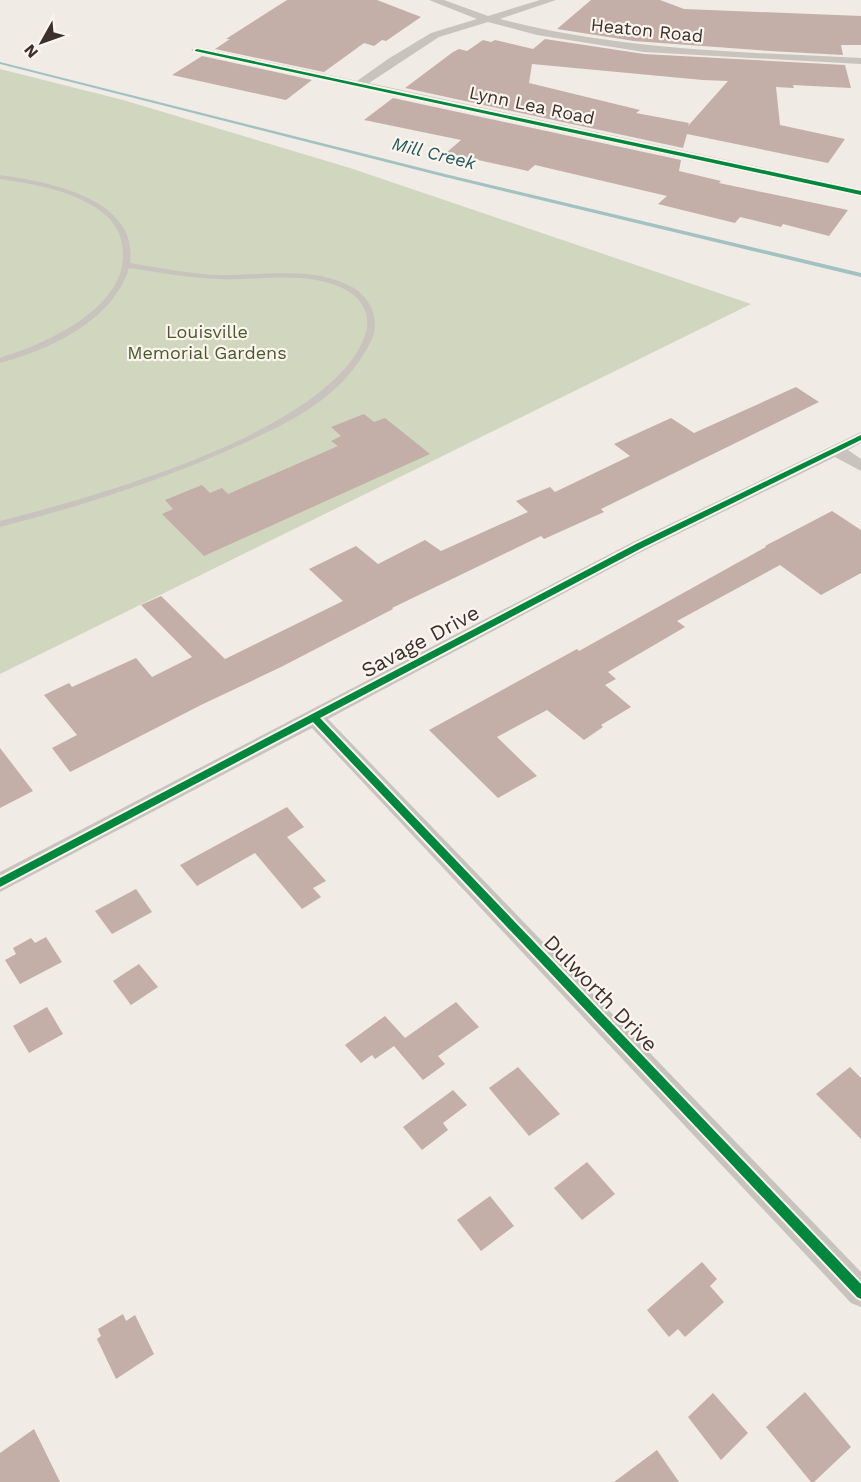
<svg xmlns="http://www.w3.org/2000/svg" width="861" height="1482" viewBox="0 0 861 1482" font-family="'Work Sans',sans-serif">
<rect width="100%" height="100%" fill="#f0ebe5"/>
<path fill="#d1d6bf" d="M0,69L123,100L350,168L751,304L0,674Z"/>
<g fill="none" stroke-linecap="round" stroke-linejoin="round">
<path fill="#a1c2c1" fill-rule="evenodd" d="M0,62L445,174L861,273V277L445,177L0,64Z"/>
</g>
<g fill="#c3afa7" fill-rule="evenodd">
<path d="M287,0H377L421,17L386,41L382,40L374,46L364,43L324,72L215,49L230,39H226Z"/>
<path d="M591,0H660L684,9L861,16V45H841L843,55L770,51L634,41L557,29Z"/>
<path d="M545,39L644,54L845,65L851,88L793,85L794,88L776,87L780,125L845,139L828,163L687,134L683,148L405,88L453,52L459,49L467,51L483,40L491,42L495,40L533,49ZM532,64L703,80L728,81L688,126L689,123L636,113L640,110L529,83Z"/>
<path d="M202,56L312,80L286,100L172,75Z"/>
<path d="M393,98L681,160L679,171L721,181L719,183L848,210L829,236L783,224L781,227L740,217L735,223L658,204L667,196L535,165L528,171L446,153L461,140L364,120Z"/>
<path d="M796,387L819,402L601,509L604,512L544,539L541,536L392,608L393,609L281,667L201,705L80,767L70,772L52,748L77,735L44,695L69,683L72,687L136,658L152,677L192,657L141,605L161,596L225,659L343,601L309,569L356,546L378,564L425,540L441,551L528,512L516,501L550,487L555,492L630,456L614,444L671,418L694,433Z"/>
<path d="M364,414L374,422L385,418L430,454L204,556L162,514L173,509L165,500L202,485L210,493L222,488L228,494L338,446L331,441L341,436L331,427Z"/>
<path d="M832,511L861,530V573L821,595L780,565L677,621L685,627L608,672L616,679L605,685L631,707L601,725L603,727L584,740L547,710L497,737L537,776L498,798L429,730L577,649L579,651L766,547L765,546Z"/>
<path d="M0,748L33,791L0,808Z"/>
<path d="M287,807L304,827L287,837L326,881L313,888L321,897L302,909L255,853L197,886L180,865Z"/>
<path d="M136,889L152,912L112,934L95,911Z"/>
<path d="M46,937L62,962L20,984L5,960L16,954L13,948L31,938L35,943Z"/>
<path d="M139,964L158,987L131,1005L113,981Z"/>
<path d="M456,1002L479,1027L438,1056L445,1064L423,1080L394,1046L375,1059L372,1055L361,1063L345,1045L385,1016L405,1038Z"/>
<path d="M47,1007L63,1034L29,1053L13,1026Z"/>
<path d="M518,1067L560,1114L529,1136L489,1088Z"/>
<path d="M850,1067L861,1078V1139L816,1094Z"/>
<path d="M453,1090L467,1105L443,1123L448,1130L422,1150L403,1127Z"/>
<path d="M587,1162L615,1194L582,1220L554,1188Z"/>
<path d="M490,1196L514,1226L481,1251L457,1220Z"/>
<path d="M702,1262L717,1279L710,1286L724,1302L685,1337L678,1329L669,1337L647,1310Z"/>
<path d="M123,1314L126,1321L135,1315L154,1354L116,1379L97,1339L101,1336L98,1329Z"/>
<path d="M805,1392L851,1447L814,1482H811L766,1427Z"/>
<path d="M713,1393L748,1433L721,1460L688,1417Z"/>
<path d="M34,1429L60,1482H0V1453Z"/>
<path d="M657,1450L679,1482H614Z"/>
</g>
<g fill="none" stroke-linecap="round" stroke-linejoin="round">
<path fill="#c9c3be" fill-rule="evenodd" d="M0,175C48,182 139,198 130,263C160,268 190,274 220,275C263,276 314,265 354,288C371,299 380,320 372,339C364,356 351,374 337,387C310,413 274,429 240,445C163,480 82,506 0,527V521C93,497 327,433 364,338C372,320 365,301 348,291C310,269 260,281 219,279C188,278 158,272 129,268C113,321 49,350 0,363V358C45,344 126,309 123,252C122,234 114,220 99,210C71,190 34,184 0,179Z"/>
<g fill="#c9c3be" fill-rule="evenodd">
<path d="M429,0H444L488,16L540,0H556L500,19C618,50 740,52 861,58V64L644,52L537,35L488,22L439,37L369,83L861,189V197L197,53L191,50L197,47L357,81L388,59L431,33L477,19Z"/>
<path d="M861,432V443L848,450L861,459V471L835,457L645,550L328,719L861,1272V1307L851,1303L312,728L0,892V872L633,542Z"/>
</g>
<defs>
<g id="cycleway">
<path d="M197,49L861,191V195L195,51V50Z"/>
<path d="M861,435V440L642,548L320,718L861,1284V1299L857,1297L313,722L0,887V878L636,544Z"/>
</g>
</defs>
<use href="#cycleway" stroke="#fbf5ee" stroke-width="4"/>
<use href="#cycleway" fill="#00873e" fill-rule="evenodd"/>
</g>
<g text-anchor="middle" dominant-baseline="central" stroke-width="4.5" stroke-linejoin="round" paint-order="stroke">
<g font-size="18" fill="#3b302b" stroke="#fbf5ee">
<text transform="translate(647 30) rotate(6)">Heaton Road</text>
<text transform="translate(532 105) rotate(12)">Lynn Lea Road</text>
</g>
<g font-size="18" font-style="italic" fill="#1f5a5e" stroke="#fbf5ee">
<text transform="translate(434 153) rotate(14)">Mill Creek</text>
</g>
<g font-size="18" fill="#4a5a2e" stroke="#fbf5ee">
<text x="207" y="331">Louisville<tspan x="207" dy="21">Memorial Gardens</tspan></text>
</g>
<g font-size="21" fill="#3b302b" stroke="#fbf5ee">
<text transform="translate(420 641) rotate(-28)">Savage Drive</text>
<text transform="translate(601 993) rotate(46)">Dulworth Drive</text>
</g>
</g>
<g transform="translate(42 42) rotate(230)" stroke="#fbf5ee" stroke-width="4.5" paint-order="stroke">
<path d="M0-4.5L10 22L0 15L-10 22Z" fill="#3b302b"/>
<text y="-9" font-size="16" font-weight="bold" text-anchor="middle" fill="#3b302b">N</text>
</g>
</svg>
